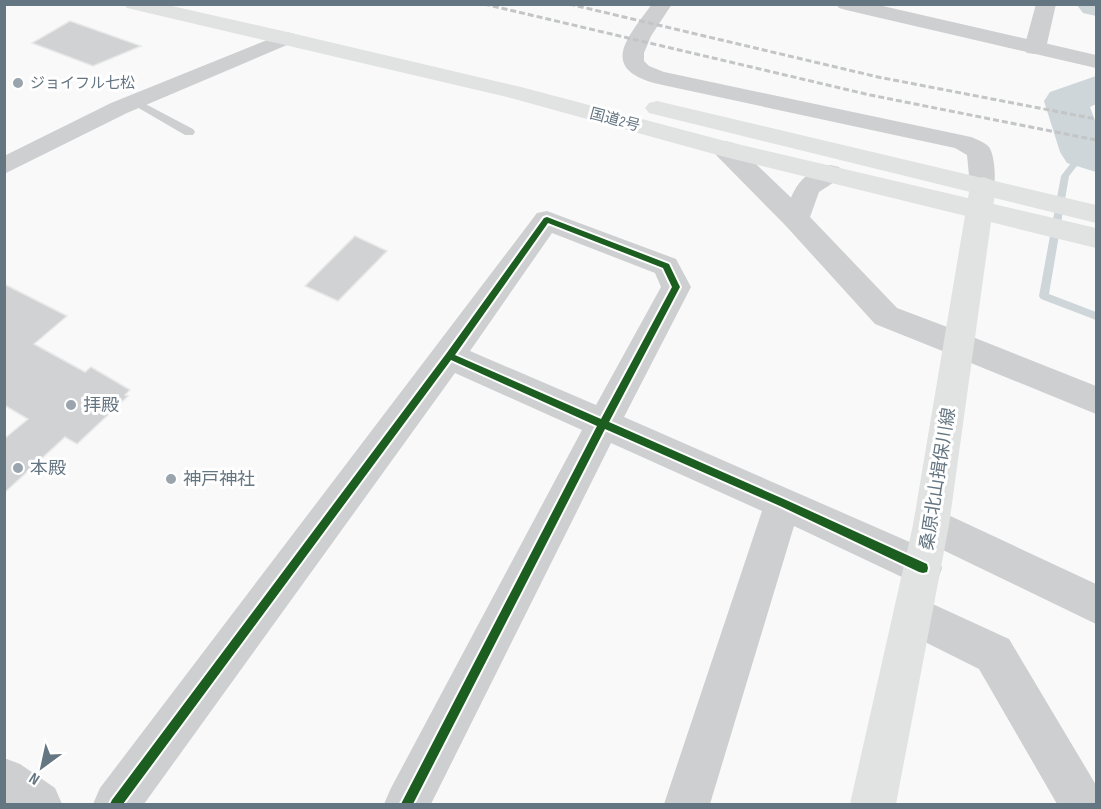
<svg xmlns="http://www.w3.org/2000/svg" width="1101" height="809" viewBox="0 0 1101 809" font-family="'Sofia Sans Condensed','Noto Sans JP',sans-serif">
<rect width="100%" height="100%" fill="#f9f9f9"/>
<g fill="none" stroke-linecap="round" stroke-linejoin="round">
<path fill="#ced6d9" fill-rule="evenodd" d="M1084,149L1088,152L1069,176L1049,294L1096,312V320L1041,299L1039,296L1061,176L1081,150Z"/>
<g fill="#ced6d9" fill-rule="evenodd">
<path d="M1096,4V16L1083,13L1077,5Z"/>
<path d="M1096,76V104L1090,107L1096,123V172L1067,163L1060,152L1044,101L1050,92Z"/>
</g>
</g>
<g fill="#d0d2d3" stroke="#e8e8e8" stroke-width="1.5">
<path d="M70,21L141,46L93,66L32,43Z"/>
<path d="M355,236L387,251L338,301L305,286Z"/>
<path d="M4,284L67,316L34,344L85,372L91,367L130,390L125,395L128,396L77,444L65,437L4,493V439L28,419L4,405Z"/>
</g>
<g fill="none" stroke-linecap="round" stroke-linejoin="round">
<path fill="#cecfd0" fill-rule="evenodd" d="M134,98L193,129L195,132L193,135H185L130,103L128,101Z"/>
<g fill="#cecfd0" fill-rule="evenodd">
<path d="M652,4H672L651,36L644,53V61L649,66L664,72L971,137C976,139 984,142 988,146C995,152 997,185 992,192L983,195L974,192L970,186L967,155L955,148L658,84C598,69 627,38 652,4Z"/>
<path d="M1036,4H1056L1046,48L1043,53L1035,54L1027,53L1024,48Z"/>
<path d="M287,32L294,34L298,38L294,42L127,113L4,174V156L111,103Z"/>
<path d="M725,141L734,143L806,212L809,219L806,226L796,228L786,226L716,155L713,149L716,143Z"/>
<path d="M547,211L676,259L691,287L624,417L937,554L942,568L937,582L923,587L794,526L710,804H664L762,511L611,443L431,804H384L391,788L582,430L455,373L144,804H93L100,788L537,213ZM552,233L655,273L661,287L596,405L470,351Z"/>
<path d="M960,332L1096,386V414L949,354L944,345L949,336Z"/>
<path d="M931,507L1096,584V624L918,538L913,525L918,512Z"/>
<path d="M913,595L1009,639L1096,785V804H1057L979,669L899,629L893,615L899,601Z"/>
<path d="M4,758L20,764L55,788L62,804H4Z"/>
</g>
<g fill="#cecfd0" fill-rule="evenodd">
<path d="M836,4H874L1096,55V68L846,10L839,8Z"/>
<path d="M830,165L839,167L843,173L839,179L819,192L810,217L897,308L971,336L976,345L971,354L960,358L875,324L786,226L783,219C793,191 798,173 830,165Z"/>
</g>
<path fill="#e1e2e2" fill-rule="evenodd" d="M983,177L992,180L996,186L949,525L896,804H850L913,525L970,186L974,180Z"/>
<g fill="#e1e2e2" fill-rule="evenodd">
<path d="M124,4H163L287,32L521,87L725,141L1096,228V248L725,157L507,97L127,8Z"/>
<path d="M657,101L1096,205V223L649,113L645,108L649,103Z"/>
</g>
<g stroke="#c3c5c6" stroke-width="3" stroke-dasharray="6 3" stroke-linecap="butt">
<path d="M484,4L870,95L1096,140"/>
<path d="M569,4L878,77L1096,119"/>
</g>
<defs>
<path id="cycleway" d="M547,217L669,264L680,287L609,422L786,500L927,564L928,568L927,572L923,573L919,572L780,506L605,429L413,804H401L597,426L451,360L123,804H110L112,800L446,354L544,218ZM548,223L663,268L672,287L601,419L455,355Z"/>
</defs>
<use href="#cycleway" stroke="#fff" stroke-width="4"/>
<use href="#cycleway" fill="#1b5e20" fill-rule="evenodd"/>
</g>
<g fill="#99a4ac" stroke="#fff" stroke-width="2">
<circle cx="18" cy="83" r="6"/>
<circle cx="71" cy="405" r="6"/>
<circle cx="18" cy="468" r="6"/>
<circle cx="171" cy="479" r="6"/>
</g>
<g text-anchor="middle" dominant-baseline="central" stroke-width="6" stroke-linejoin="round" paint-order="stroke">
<g font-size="15" fill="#657683" stroke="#fff" text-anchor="start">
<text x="30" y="83">ジョイフル七松</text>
</g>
<g font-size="15" fill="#657683" stroke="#fff">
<text transform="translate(615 120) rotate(15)">国道2号</text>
</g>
<g font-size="18" fill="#657683" stroke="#fff" text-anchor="start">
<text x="83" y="405">拝殿</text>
<text x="30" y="468">本殿</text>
<text x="183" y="479">神戸神社</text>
</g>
<g font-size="18" fill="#657683" stroke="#fff">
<text transform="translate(938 479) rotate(-81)">桑原北山揖保川線</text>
</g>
</g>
<rect width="1101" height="809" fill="none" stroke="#657683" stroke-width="12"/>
<g transform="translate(42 767) rotate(213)" stroke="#ffffff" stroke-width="4.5" paint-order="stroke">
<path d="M0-4.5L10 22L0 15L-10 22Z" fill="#657683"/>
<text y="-9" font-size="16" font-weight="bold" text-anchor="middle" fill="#657683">N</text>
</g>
</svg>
